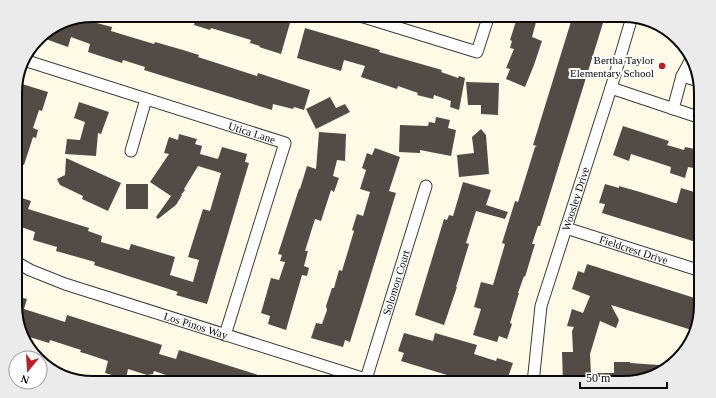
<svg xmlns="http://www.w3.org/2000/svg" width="716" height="398" viewBox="0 0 716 398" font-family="Georgia,serif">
<rect width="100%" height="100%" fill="#fffae6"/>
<g fill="#524b46">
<path d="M197,15H268V17L290,23L281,54L259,47L260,46L250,43L251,40L211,28L210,30L194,25Z"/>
<path d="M518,15H538L532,37L542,41L534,65L525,87L506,79L510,69L506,68L514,49L510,48L512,41L510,40Z"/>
<path d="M573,15H600L598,21L603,23L540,226H538L532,244H535L525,277L524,276L518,293H519L510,323L512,324L507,339L499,336L497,342L473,335L481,309L474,307L481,282L493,285L505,244L502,243L512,211L515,201L518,202L535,147L537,146L533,145Z"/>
<path d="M81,19L112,27L111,31L154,44L155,42L183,50L199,55L198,57L257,76L258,73L310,90L304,110L294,107L293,109L273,104L272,110L144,70L145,67L123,60L122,63L88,52L90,44L71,37L68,47L40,37L41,34Z"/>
<path d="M305,28L380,50L379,52L442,70L441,72L458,78L459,76L465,78L459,110L450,107L451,101L434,95L433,99L417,95L418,93L398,86L397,89L361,77L365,66L344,60L341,71L297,58Z"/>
<path d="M466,82L499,83L498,115L481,114V105H468Z"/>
<path d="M22,84L48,92L42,111L39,110L33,128L38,130L36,138L33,137L24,165L16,163V90L20,91Z"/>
<path d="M330,97L336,108L345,104L350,112L316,129L306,109Z"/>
<path d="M79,102L109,112L101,134L98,133L96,156L65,154L67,139L80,140L85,122L74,118Z"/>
<path d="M436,117L450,120L448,128L456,130L451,156L420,150V153L399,152L400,125L428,126L429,122L435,123Z"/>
<path d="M623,126L669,141L667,145L684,150L685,147L700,150L694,168L688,167L685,178L670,173L671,167L631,154L629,161L613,155Z"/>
<path d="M481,129L486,135L489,174L459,177L457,155L474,153L472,137Z"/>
<path d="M319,132L346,134L345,161L337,160L333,176L339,178L334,192L331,190L321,221L315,219L305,251H308L304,266L309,268L307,276L302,275L286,330L268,324L270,316L261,313L271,278L279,280L285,262L280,261L282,255L278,254L299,189H300L307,166L316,169Z"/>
<path d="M179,134L197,139L195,144L202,146L200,154L218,159L222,147L247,154L245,162L249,163L207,304L176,295L178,292L94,265L95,262L56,251L57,247L33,240L35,232L16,225V196L31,201L28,209L89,228L88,231L102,236L101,242L129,250L131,244L175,257L170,275L193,282L199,260L188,257L203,209L210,211L221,173L198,166L184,189L185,190L181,195H182L176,205L158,219L156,217L171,196L150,182L169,154L164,153L169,137L178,140Z"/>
<path d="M375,148L400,157L389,191L396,193L350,342L345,340L343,347L311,338L316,323L322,324L327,310L326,306L332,288H334L339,270L342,271L354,231L352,230L357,214L363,216L370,192L360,189L366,170L362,168L367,153L372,155Z"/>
<path d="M66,158L121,183L108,211L82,199L83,196L60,185L57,179L65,175Z"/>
<path d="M463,182L491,190L486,205L508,212L505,219L476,211L466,243L469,244L456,287H457L444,325L415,315L444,219L447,220L449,215L453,216Z"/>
<rect x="126" y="184" width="22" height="25"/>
<path d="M605,184L619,188V186L640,192L675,203H677L681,188L701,194L698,205L701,206V234L699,233L696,242L602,213L605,204L599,203Z"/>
<path d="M587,264L701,300V310L695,331L611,305L619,320L616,328L600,321L590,354L591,373H614V362H630V363L659,365V373L628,383H563L562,352H573L572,331L574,327L567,326L572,309L583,313L590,296L572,289L578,271L584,273Z"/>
<path d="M16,296L27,299L24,309L65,322L67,315L162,345L159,354L176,359L179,350L277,381L276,383H190L154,371L153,374L147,375L128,369L126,379L105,373L108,361L87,354L80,352L81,350L50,340L49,343L23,335L16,316Z"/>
<path d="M404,333L433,341L435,333L477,345L474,354L496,361L497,358L513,363L506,383H473L401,361L404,353L398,351Z"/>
</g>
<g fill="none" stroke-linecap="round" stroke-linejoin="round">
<defs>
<g id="minor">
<path d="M357,15L477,52L489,15"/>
<path id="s1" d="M27,61L285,143L225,335"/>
<path d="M682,76L699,81"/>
<path d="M611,88L701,118"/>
<path d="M673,109L682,76L691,59"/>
<path d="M131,151L146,99"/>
<path id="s2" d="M566,228L701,271"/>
<path id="s3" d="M16,262L30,270L65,284L378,383"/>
<path id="s4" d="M366,379L426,186"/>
<path id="s5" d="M533,383L541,306L611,88L632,17"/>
</g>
</defs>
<use href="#minor" stroke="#3d3d3d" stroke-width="13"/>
<use href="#minor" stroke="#fff" stroke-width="11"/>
</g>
<circle fill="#bd1e26" stroke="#fff" stroke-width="1.5" cx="662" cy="66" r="4"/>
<g text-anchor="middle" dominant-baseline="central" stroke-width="4" stroke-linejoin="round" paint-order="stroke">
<g font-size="11" fill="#0a0a0a" stroke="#fff" text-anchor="end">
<text x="654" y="60">Bertha Taylor<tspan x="654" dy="13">Elementary School</tspan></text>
</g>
<g font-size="11" fill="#0a0a0a" stroke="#fff">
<text stroke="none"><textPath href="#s1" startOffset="236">Utica Lane</textPath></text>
<text stroke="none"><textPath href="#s5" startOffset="190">Woosley Drive</textPath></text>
<text stroke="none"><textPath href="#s2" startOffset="71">Fieldcrest Drive</textPath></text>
<text stroke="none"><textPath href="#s4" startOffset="101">Solomon Court</textPath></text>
<text stroke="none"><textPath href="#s3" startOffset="191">Los Pinos Way</textPath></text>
</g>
</g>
<path d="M0 0H716V398H0ZM93 22H623A71 71 0 0 1 694 93V305A71 71 0 0 1 623 376H93A71 71 0 0 1 22 305V93A71 71 0 0 1 93 22Z" fill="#ebebeb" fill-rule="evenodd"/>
<path fill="none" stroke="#0a0a0a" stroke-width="2" d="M93 22H623A71 71 0 0 1 694 93V305A71 71 0 0 1 623 376H93A71 71 0 0 1 22 305V93A71 71 0 0 1 93 22Z"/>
<g transform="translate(28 370) rotate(198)"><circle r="19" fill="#ffffff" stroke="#9d9d9d"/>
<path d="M0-3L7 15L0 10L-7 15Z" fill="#bd1e26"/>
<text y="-6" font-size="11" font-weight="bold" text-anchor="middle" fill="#0a0a0a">N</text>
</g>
<path d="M580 382v6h87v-6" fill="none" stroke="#0a0a0a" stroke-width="2"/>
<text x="586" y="382" font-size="12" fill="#0a0a0a" stroke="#ffffff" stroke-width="3" paint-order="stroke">50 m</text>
</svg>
